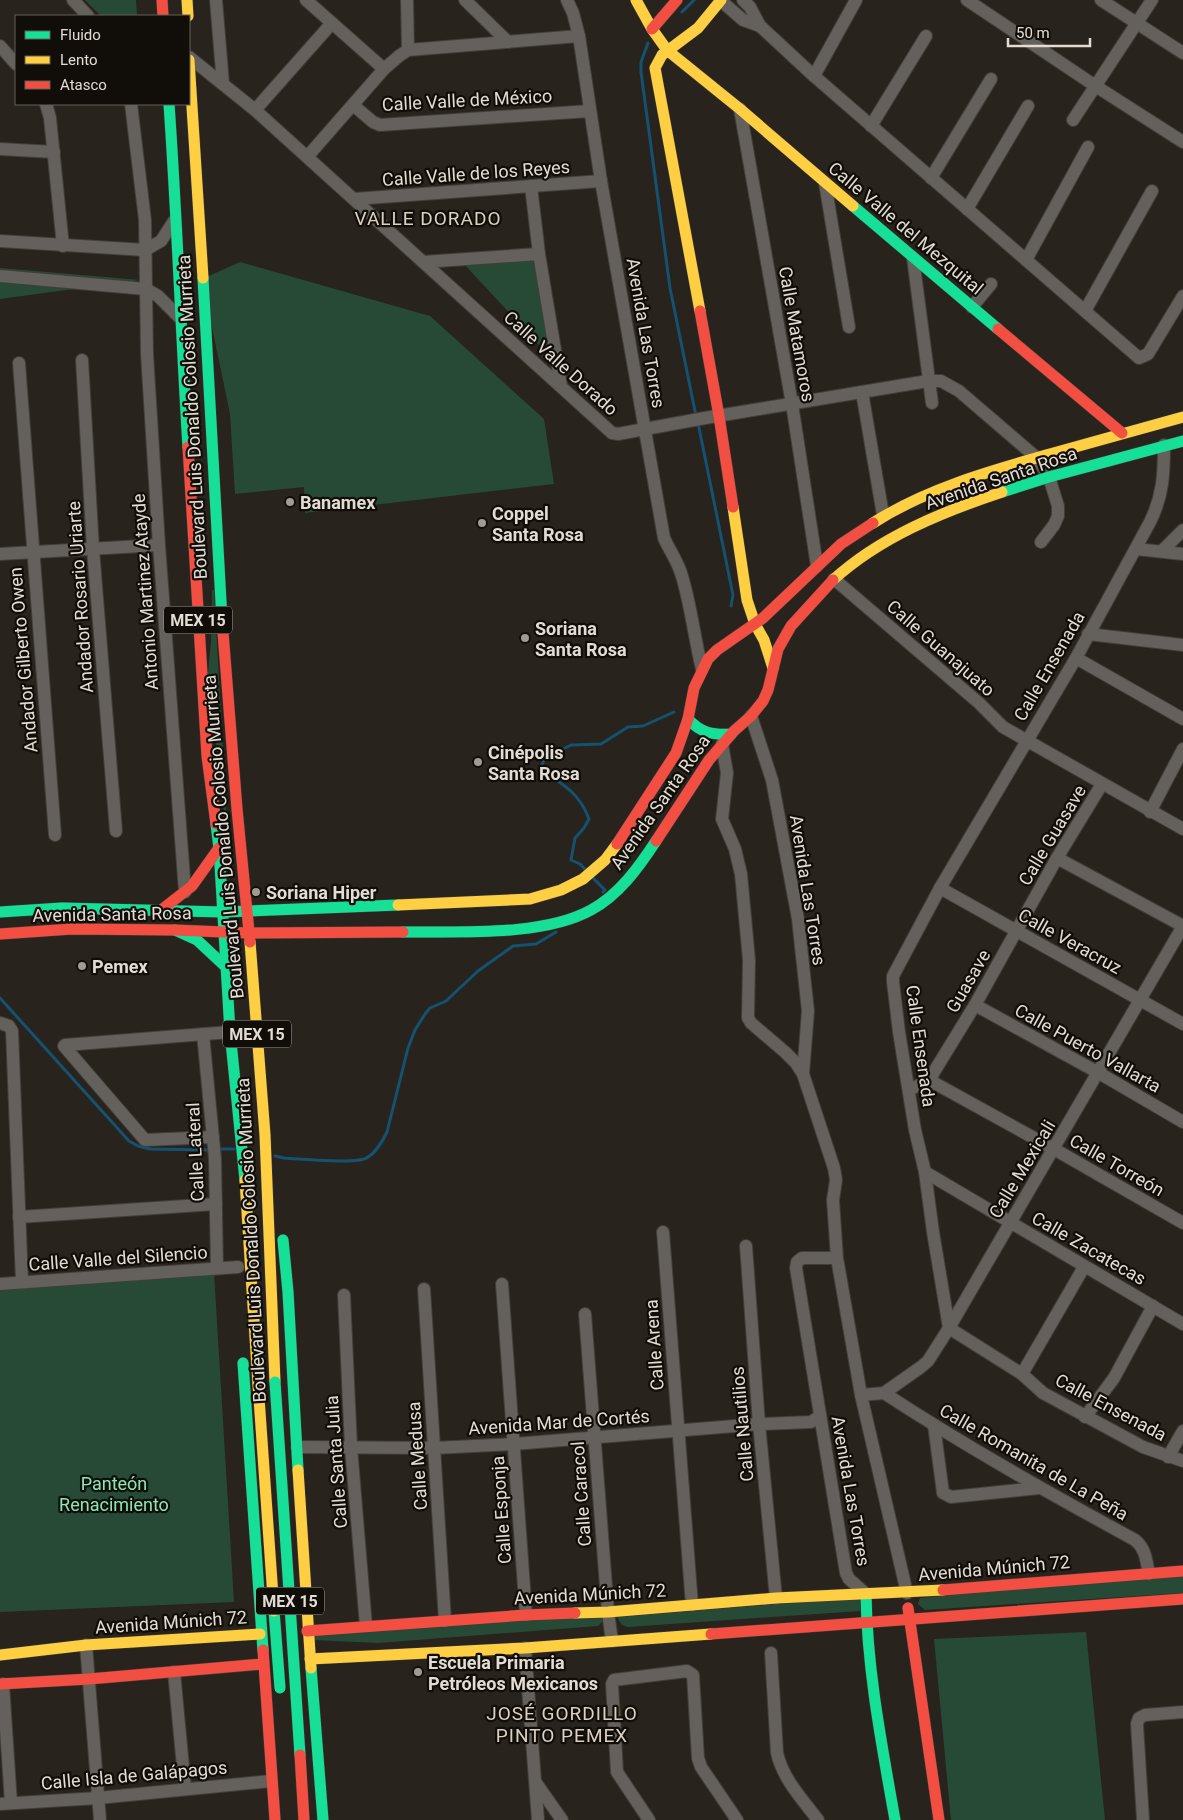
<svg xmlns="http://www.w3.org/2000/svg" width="1183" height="1820" viewBox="0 0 1183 1820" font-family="Roboto,sans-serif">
<rect width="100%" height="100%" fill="#28231c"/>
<g fill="#274a37">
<path d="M85,0H136L137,16H101Z"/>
<path d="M531,253L555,362L463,263Z"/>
<path d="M240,262L430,316L544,419L554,484L305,513L304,487L235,494L230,414L202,279Z"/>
<path d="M0,268L140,280L0,299Z"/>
<path d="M212,590H214L229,857L208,673L211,642Z"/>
<path d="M214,1273L234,1602L0,1612V1289Z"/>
<path d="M1183,1574V1593L925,1610L918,1604L920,1598Z"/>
<path d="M860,1597V1611L628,1627L622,1625L617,1617Z"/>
<path d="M602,1614V1622L598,1626L378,1643L313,1640L311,1634Z"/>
<path d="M1086,1632L1105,1820H951L934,1639Z"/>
</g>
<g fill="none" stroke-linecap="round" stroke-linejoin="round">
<g stroke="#145271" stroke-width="3">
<path d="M682,12L694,0"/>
<path d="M648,43L641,62V72L670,288L696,416"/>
<path d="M698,423L733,595L731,606"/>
<path d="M585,869L580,864L571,860L575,838L584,828L589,819C579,792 562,784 540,769L545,758L571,745L601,744L628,727L643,726L674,712"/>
<path d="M592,877L605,890L603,892"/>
<path d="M0,998L129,1141L138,1146L150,1149L212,1150"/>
<path d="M218,1149H234"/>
<path d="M275,1156L284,1158C303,1159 348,1164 364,1159C375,1155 382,1142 387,1132L408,1048L415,1030L425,1014L430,1008L446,1001L478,971L513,946L536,944L556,932"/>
</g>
<defs>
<g id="street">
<path d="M73,0L88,16"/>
<path d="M216,0L223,84"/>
<path d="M306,0L384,69L399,56L408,50L579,36"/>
<path d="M407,0L408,50"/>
<path d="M465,0L508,42"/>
<path d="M567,0L573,13L579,36L601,181L664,538C669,549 677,561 681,573C691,604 694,637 702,669"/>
<path d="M720,0L743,20L760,26"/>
<path d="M743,0L750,7L760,26L814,76L1139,358L1148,354L1183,296"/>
<path d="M967,0L1094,85L1183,142"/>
<path d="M1101,0L1183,53"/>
<path d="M0,46L16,64"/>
<path d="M189,57L255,110L307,157L612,433L618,434L705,418L928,381H941L959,391L1037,458L1049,477L1058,506V516L1054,525L1041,542"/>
<path d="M814,76L856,0"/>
<path d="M46,104L50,118L63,246"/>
<path d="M131,104L145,220L147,354L159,545L185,892"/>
<path d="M353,105L373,122L380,125L590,111"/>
<path d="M740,109L792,404L817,566"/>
<path d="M255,110L332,23"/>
<path d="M1073,120L1152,0"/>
<path d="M871,126L926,36"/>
<path d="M0,149L54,152"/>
<path d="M307,157L384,69"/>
<path d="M931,178L991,79"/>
<path d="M825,183L849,327"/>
<path d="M531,186L539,254L561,386"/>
<path d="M354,199L601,181"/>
<path d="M967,209L1028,106"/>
<path d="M0,241L145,250L161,241L174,221"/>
<path d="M913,258L932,403"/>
<path d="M1026,260L1088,147"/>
<path d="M423,262L539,254"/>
<path d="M0,276L146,289L158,296L179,317"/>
<path d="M972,307L991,284"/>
<path d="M1085,311L1152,191"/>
<path d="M82,360L93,549L116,831"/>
<path d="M19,363L55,835"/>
<path d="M862,392L883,515"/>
<path d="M1164,445C1164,474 1163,496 1150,522L1076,658L940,888L893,976V982L899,1032L915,1130L925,1172L933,1232L949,1328L1022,1374L1043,1393L1143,1447L1183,1461"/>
<path d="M1136,549L1183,554"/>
<path d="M1162,551L1183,530"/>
<path d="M0,554L159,545"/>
<path d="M834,579L979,703L1003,727L1183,829"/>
<path d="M1088,634L1183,645"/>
<path d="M1076,658L1183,719"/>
<path d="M751,716L772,780L798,919L808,1011L803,1074"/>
<path d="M722,744L727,773L722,819L735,849L741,874L749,960L748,1018L751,1023L785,1052L796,1063L803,1074L834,1168L836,1180L833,1200L837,1258L861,1395L907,1593"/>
<path d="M1150,812L1183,749"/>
<path d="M1057,858L1183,926"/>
<path d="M940,888L1183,1024"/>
<path d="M975,1005L1099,1073L1183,1122"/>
<path d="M0,1023L9,1026L12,1031L22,1282"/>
<path d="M203,1034L215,1159L217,1268"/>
<path d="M929,1080L1054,1149L1183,1223"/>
<path d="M909,1090L929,1080L975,1005L1057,858L1102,784"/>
<path d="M213,1137L145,1140L64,1046L65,1045L230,1032"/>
<path d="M925,1172L1183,1324"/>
<path d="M19,1217L216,1204"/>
<path d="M663,1232L692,1605"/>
<path d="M746,1246L759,1424L776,1598"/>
<path d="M837,1258H802L797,1262L796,1268L846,1573L849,1579L866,1594"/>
<path d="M0,1284L238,1267"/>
<path d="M502,1284L526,1615"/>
<path d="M424,1289L445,1621"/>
<path d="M344,1295L351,1447L366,1626"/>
<path d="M585,1314L608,1612L612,1641"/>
<path d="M1022,1374L1084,1267"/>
<path d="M884,1393C965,1446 1049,1493 1135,1540C1146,1549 1146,1560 1149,1574"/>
<path d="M861,1395L884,1393L921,1367L928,1361L949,1328L1183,926"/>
<path d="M1085,1417L1114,1378L1153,1306"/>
<path d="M934,1425L943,1493L951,1497L1039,1488"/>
<path d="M297,1447L434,1448L514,1444L759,1424L811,1422L820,1416"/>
<path d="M1168,1457L1183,1431"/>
<path d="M86,1645L100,1820"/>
<path d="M525,1648L538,1820"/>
<path d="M771,1653L777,1753C783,1779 802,1799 818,1820"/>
<path d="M174,1672L185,1788"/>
<path d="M3,1684L11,1803"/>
<path d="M536,1783L562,1820"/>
<path d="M0,1804L98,1798L271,1781"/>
<path d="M649,1820L617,1772L612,1684L614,1680L687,1671L693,1675L698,1758L701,1767L737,1820"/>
<path d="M1143,1820L1137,1724L1139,1718L1145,1715L1183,1712"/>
</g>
<g id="fast">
<path d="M169,104C177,218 181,333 188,447"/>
<path d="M853,206L998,329"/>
<path d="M203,278L222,620"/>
<path d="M1002,492L1049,477L1183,441"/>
<path d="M688,719C701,733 712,735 731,734"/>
<path d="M216,824L219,848L230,1032L245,1180"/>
<path d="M0,912L62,908L223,912L398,905"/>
<path d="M175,930L197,940L227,968"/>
<path d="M403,932C459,931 542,937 591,910C619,895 639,867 656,841"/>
<path d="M283,1240L288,1292L298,1470"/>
<path d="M243,1363L263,1650"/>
<path d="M866,1594C867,1670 882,1746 895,1820"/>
<path d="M311,1668L323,1820"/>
</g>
<g id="slow">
<path d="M187,0L188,16"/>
<path d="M636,0L652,29L667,50L740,109L853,206"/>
<path d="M189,60L203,278"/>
<path d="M700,311L655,68L662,55L698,28L721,0"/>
<path d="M733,507L747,600L755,624L764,640L773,668"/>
<path d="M873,523C926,489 990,471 1050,454C1094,442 1139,429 1183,417"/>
<path d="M833,580C880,537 942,512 1002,492"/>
<path d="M398,905L530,899L561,890L583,879L605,860L617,844"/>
<path d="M250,942L265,1135L275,1382"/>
<path d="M245,1180L258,1384"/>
<path d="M298,1470L311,1668"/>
<path d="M575,1613L608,1612L776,1598L943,1590"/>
<path d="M0,1655L86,1645L260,1634"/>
<path d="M310,1659L525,1648L711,1634"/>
</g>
<g id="jam">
<path d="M162,0L163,16"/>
<path d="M652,29L677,0"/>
<path d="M700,311L719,416L733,507"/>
<path d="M998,329L1122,433"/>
<path d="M188,447L207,756L216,824"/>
<path d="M222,620L237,809L250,942"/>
<path d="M656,841L709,760L734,731L751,716L763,701L768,690L778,649L791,626L833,580"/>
<path d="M617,844L676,753L688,719L694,688L708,659L717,650L763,618L841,544L873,523"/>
<path d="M160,911L192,886L219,848"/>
<path d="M0,934L72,929L175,930L248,933L403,932"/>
<path d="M943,1590L1183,1571"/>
<path d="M908,1608L939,1820"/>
<path d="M307,1631L526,1615L575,1613"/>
<path d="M711,1634L1183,1599"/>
<path d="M263,1650L275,1820"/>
<path d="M0,1684L89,1679L263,1664"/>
</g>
</defs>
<use href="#street" stroke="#423e39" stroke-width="14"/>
<use href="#fast" stroke="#423e39" stroke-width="12"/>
<use href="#slow" stroke="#423e39" stroke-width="12"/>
<use href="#jam" stroke="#423e39" stroke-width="12"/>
<use href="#street" stroke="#64605b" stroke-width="12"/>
<use href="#fast" stroke="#16e098" stroke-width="11"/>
<use href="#slow" stroke="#ffcf43" stroke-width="11"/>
<use href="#jam" stroke="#f24e42" stroke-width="11"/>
<defs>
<g id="fast-bridge">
<path d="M275,1382L300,1755"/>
<path d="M274,1611L280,1688"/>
</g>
<path id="slow-bridge" d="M258,1384L274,1611"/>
<path id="jam-bridge" d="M300,1755L304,1820"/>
</defs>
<use href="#fast-bridge" stroke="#423e39" stroke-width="12" stroke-linecap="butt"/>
<use href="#slow-bridge" stroke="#423e39" stroke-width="12" stroke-linecap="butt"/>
<use href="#jam-bridge" stroke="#423e39" stroke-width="12" stroke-linecap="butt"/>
<use href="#fast-bridge" stroke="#16e098" stroke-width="11"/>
<use href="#slow-bridge" stroke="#ffcf43" stroke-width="11"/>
<use href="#jam-bridge" stroke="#f24e42" stroke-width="11"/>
</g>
<g fill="#a19b94" stroke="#110e09" stroke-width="2">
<circle cx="290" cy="502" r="5"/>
<circle cx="482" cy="523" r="5"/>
<circle cx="525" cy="638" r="5"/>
<circle cx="478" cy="762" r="5"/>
<circle cx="256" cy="892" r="5"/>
<circle cx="82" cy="966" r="5"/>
<circle cx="418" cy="1672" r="5"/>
</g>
<g text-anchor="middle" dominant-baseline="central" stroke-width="4.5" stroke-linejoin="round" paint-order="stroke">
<g fill="#110e09" stroke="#a39e97" stroke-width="1">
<rect x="164" y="606.5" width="68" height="27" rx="4"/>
<rect x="223" y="1020.5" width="68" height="27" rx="4"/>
<rect x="256" y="1587.5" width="68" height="27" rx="4"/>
</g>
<g font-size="16" font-weight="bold" fill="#e2dcd4">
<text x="198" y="620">MEX 15</text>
<text x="257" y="1034">MEX 15</text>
<text x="290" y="1601">MEX 15</text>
</g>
<g font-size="18" fill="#e2dcd4" stroke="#110e09">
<text transform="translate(467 100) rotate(-3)">Calle Valle de México</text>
<text transform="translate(476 173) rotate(-4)">Calle Valle de los Reyes</text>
<text transform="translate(906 228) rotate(40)">Calle Valle del Mezquital</text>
<text transform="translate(646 333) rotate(80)">Avenida Las Torres</text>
<text transform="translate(797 334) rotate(80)">Calle Matamoros</text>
<text transform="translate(561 363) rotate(42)">Calle Valle Dorado</text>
<text transform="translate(192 417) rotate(-93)">Boulevard Luis Donaldo Colosio Murrieta</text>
<text transform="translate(1001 478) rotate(-19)">Avenida Santa Rosa</text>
<text transform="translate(145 592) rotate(-94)">Antonio Martinez Atayde</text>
<text transform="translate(80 597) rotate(-94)">Andador Rosario Uriarte</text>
<text transform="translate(941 648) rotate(41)">Calle Guanajuato</text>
<text transform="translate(23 660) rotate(-95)">Andador Gilberto Owen</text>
<text transform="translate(1049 666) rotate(-60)">Calle Ensenada</text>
<text transform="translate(660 802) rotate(-55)">Avenida Santa Rosa</text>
<text transform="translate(1052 835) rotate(-59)">Calle Guasave</text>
<text transform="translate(223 837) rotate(-95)">Boulevard Luis Donaldo Colosio Murrieta</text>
<text transform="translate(808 890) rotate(81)">Avenida Las Torres</text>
<text transform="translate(112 914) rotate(-1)">Avenida Santa Rosa</text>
<text transform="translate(1070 941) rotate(29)">Calle Veracruz</text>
<text transform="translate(968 981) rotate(-60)">Guasave</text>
<text transform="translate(921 1046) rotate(82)">Calle Ensenada</text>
<text transform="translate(1088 1048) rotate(29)">Calle Puerto Vallarta</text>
<text transform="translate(195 1152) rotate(-93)">Calle Lateral</text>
<text transform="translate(1117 1165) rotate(30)">Calle Torreón</text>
<text transform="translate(1022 1169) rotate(-59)">Calle Mexicali</text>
<text transform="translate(251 1240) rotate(-93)">Boulevard Luis Donaldo Colosio Murrieta</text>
<text transform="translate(1089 1248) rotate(30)">Calle Zacatecas</text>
<text transform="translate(118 1258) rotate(-4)">Calle Valle del Silencio</text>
<text transform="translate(654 1345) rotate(-94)">Calle Arena</text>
<text transform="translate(1111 1407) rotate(28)">Calle Ensenada</text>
<text transform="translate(559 1422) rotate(-4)">Avenida Mar de Cortés</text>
<text transform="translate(742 1424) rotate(-95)">Calle Nautilios</text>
<text transform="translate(417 1456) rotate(-94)">Calle Medusa</text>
<text transform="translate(336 1462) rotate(-94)">Calle Santa Julia</text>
<text transform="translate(1034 1462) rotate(30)">Calle Romanita de La Peña</text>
<text transform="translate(851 1491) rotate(80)">Avenida Las Torres</text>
<text transform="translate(581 1494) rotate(-94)">Calle Caracol</text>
<text transform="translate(501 1510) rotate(-94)">Calle Esponja</text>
<text transform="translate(994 1568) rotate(-5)">Avenida Múnich 72</text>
<text transform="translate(590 1594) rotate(-3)">Avenida Múnich 72</text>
<text transform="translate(171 1622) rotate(-4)">Avenida Múnich 72</text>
<text transform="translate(134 1775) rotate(-5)">Calle Isla de Galápagos</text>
</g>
<g font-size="18" font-weight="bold" fill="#e2dcd4" stroke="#110e09" text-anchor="start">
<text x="300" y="502">Banamex</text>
<text x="492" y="513">Coppel<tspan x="492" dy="21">Santa Rosa</tspan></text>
<text x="535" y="628">Soriana<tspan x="535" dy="21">Santa Rosa</tspan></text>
<text x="488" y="752">Cinépolis<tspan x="488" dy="21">Santa Rosa</tspan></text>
<text x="266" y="892">Soriana Hiper</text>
<text x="92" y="966">Pemex</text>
<text x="428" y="1662">Escuela Primaria<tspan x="428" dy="21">Petróleos Mexicanos</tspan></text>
</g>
<g font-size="18" fill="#88e7b5" stroke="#110e09">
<text x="114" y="1483">Panteón<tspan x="114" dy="21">Renacimiento</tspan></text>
</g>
<g font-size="19" letter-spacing="1" fill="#dbd0c1" stroke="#110e09">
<text x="428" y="218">VALLE DORADO</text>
<text x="562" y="1713">JOSÉ GORDILLO<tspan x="562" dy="22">PINTO PEMEX</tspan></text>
</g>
</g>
<rect x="15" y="15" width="175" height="90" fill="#110e09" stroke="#65605a"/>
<rect x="25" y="31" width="25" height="8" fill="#16e098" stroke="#65605a"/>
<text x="60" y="40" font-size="15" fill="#e2dcd4">Fluido</text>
<rect x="25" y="56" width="25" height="8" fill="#ffcf43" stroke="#65605a"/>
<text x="60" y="65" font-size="15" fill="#e2dcd4">Lento</text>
<rect x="25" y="81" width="25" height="8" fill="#f24e42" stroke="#65605a"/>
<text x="60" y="90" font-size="15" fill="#e2dcd4">Atasco</text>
<path d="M1008 38v8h82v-8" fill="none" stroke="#e2dcd4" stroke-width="2.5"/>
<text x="1016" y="38" font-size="15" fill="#e2dcd4" stroke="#110e09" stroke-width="4" paint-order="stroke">50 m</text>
</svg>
